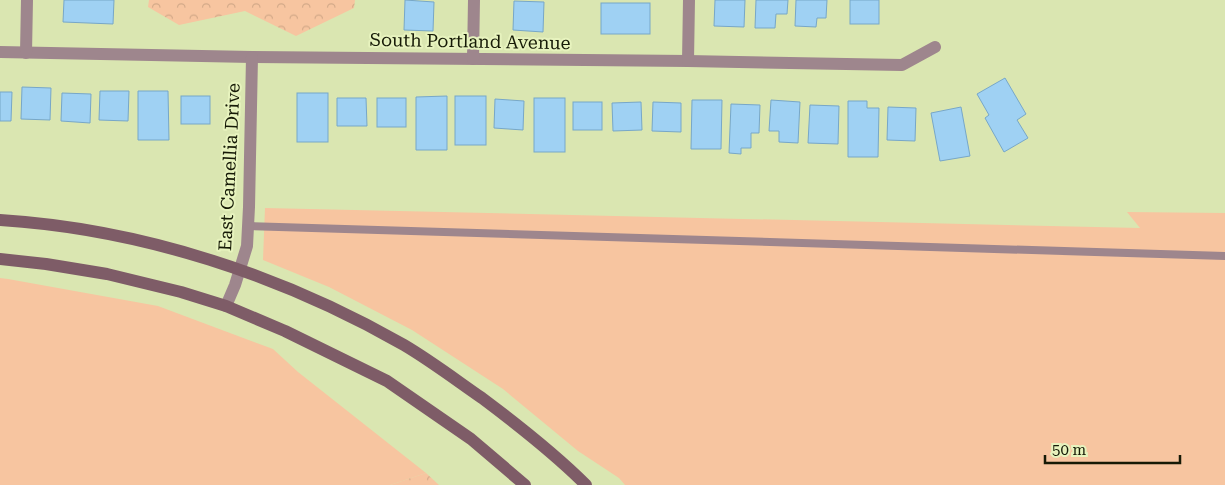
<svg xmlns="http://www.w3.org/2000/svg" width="1225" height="485" viewBox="0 0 1225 485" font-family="'Roboto Serif',serif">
<defs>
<pattern id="park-crowns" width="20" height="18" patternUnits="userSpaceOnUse" patternTransform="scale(1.25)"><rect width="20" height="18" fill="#f7c5a0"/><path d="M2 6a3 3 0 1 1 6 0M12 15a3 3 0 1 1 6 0" fill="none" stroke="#d3a988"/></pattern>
</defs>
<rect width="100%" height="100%" fill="#dae6b1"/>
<g fill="#f7c5a0">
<path d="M265,208L1140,228L1127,212L1225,213V485H625L619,478L578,451L503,389L412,330L329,287L263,260Z"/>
<path d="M0,278L8,279L158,306L273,349L298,372L426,473L390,485H0Z"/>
</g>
<g fill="url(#park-crowns)">
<path d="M149,0H355L354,8L296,36L245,11L179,25L148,7Z"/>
<path d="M426,473L439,485H390Z"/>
</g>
<g fill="#9fd1f3" stroke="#77a7c8">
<path d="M64,0H114L113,24L63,22Z"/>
<path d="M405,0L434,2L433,31L404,30Z"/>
<path d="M715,0H745L744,27L714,26Z"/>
<path d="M756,0H788L787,14H776L775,28H755Z"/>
<path d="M796,0H827L826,18H817L816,27L795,26Z"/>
<rect x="850" y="0" width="29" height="24"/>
<path d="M514,1L544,2L543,32L513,30Z"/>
<rect x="601" y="3" width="49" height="31"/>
<path d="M1005,78L1026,114L1017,120L1028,138L1004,152L985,118L989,115L977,94Z"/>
<path d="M22,87L51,88L50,120L21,119Z"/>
<path d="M100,91H129L128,121L99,120Z"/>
<path d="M138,91H168L169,140H138Z"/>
<path d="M0,92H12L11,121H0Z"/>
<path d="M62,93L91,94L90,123L61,121Z"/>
<rect x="297" y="93" width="31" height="49"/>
<rect x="181" y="96" width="29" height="28"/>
<path d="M447,96V150H416V97Z"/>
<rect x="455" y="96" width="31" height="49"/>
<path d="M337,98H366L367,126H337Z"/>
<rect x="377" y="98" width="29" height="29"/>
<rect x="534" y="98" width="31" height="54"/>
<path d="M495,99L524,101L523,130L494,128Z"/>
<path d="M692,100H722L721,149H691Z"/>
<path d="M771,100L800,102L798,143L779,142V131H769Z"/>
<path d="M848,101H867V108H879L878,157H848Z"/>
<rect x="573" y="102" width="29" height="28"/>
<path d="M641,102L642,130L613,131L612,103Z"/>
<path d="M653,102L681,103V132L652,131Z"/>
<path d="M731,104L760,105L759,133H751V148H741V154L729,153Z"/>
<path d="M810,105L839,106L838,144L808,143Z"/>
<path d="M888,107L916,108L915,141L887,140Z"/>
<path d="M961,107L970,156L940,161L931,113Z"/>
</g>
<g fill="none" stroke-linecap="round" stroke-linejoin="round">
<path stroke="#9e868d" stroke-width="8" d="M248,226L1225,256"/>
<g stroke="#9e868d" stroke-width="12">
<path d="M0,52L252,57L688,61L902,65L935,47"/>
<path d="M26,53L27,0"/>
<path d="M473,59L474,0"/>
<path d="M688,61L689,0"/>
<path d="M226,306L235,285L247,246L249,207L252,57"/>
</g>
<g stroke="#7e5c67" stroke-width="12">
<path d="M0,220C142,229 281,275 404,345C431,361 456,380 482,398C518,425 554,453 586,485"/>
<path d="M0,259L46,264L107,274L181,292L226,306L285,331L387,381L471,439L525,485"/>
</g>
</g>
<g text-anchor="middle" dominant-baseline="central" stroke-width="4" stroke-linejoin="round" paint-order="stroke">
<g font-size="18" fill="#161a06" stroke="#e7f3be">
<text transform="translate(470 41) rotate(1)">South Portland Avenue</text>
<text transform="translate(229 167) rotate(-87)">East Camellia Drive</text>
</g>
</g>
<path d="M1045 455v8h135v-8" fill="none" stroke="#161a06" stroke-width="2.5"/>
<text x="1052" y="455" font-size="15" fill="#161a06" stroke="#e7f3be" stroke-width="4" paint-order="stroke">50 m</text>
</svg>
